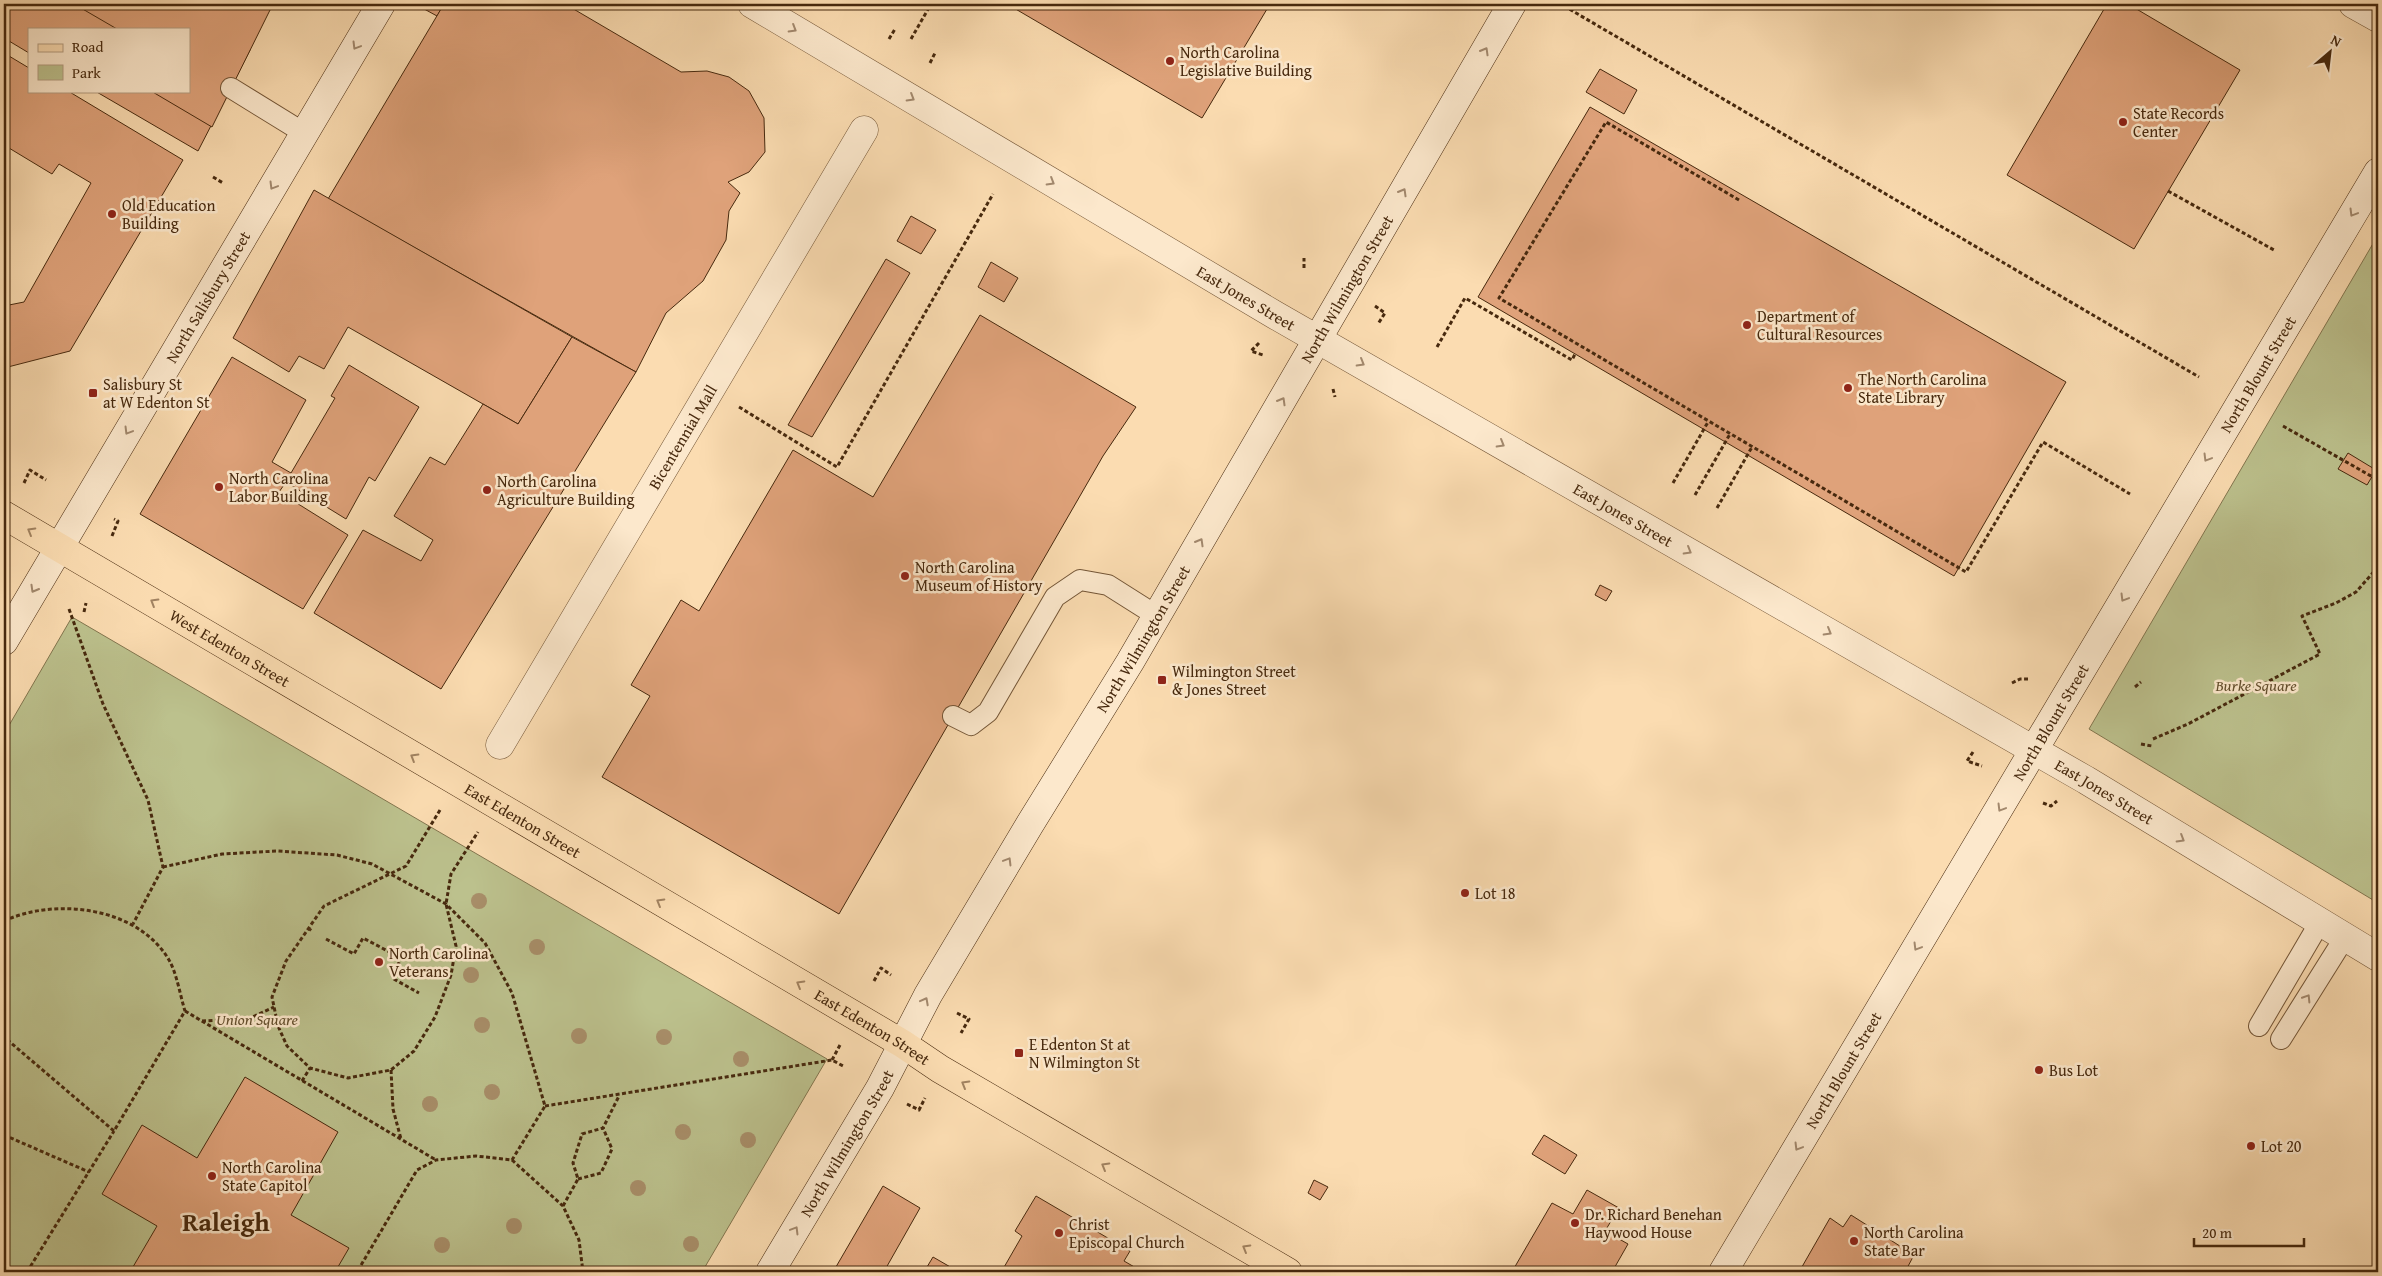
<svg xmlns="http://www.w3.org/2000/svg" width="2382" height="1276" viewBox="0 0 2382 1276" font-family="'Gentium Book Plus',serif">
<rect width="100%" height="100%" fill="#fbdcb1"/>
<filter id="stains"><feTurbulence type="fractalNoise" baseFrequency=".004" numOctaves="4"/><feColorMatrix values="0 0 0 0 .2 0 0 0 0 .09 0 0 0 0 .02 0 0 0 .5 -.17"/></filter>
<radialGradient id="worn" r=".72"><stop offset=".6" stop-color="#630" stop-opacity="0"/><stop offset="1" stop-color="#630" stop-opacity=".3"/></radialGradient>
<g fill="#bcc18d" stroke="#82754e">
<path d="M2378,235V903L2089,729Z"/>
<path d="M72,617L827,1059L702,1272H4V734Z"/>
</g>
<g fill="#dfa27a" stroke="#47290e">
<path d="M4,4H46L36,21Z"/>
<path d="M4,4H176L250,50L198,151L95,91H189V29H29V53L4,38Z"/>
<path d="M74,4H273L212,127L151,91H189V29H117Z"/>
<path d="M415,4H444L437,16Z"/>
<path d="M444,4H565L681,72L707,71L729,77L749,91L764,118L765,152L749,172L728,182L740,193L729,211L726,240L703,281L666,313L636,372L328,199Z"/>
<path d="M1007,4H1270L1202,118Z"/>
<path d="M2107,4H2128L2240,70L2134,249L2007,175Z"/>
<path d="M4,53L29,68V91H68L183,160L70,351L4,368V306L24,302L91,183L59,164L52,174L4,145Z"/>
<path d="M1600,69L1637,90L1624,114L1586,92Z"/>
<path d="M1590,107L2066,382L1954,576L1478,297Z"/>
<path d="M314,190L572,337L518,424L348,327L324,369L299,356L289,372L233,338Z"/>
<path d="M911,216L936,230L921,254L897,241Z"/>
<path d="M886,259L910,273L812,437L788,425Z"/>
<path d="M991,262L1018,278L1004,302L978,287Z"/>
<path d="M980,315L1136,407L1103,456L839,914L602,777L650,696L631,685L681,600L699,611L793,450L873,497Z"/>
<path d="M572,337L636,372L441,689L314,613L363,530L421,561L433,540L394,516L430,457L445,465L483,404L518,424Z"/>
<path d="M232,357L306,400L272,462L291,473L335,398L331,396L349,365L419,407L375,481L369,477L346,519L286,482L279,492L348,535L303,609L140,514Z"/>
<path d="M2348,453L2376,470L2367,485L2338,469Z"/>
<path d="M1600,585L1612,591L1606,601L1595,595Z"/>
<path d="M245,1077L338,1132L291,1215L349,1248L335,1272H130L157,1226L102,1194L142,1125L197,1158Z"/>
<path d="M1544,1135L1577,1155L1565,1174L1532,1154Z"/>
<path d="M1314,1180L1328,1187L1320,1200L1308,1193Z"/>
<path d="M883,1186L920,1208L886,1268L893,1272H833Z"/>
<path d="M1587,1190L1619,1208L1605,1231L1628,1244L1612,1272H1517L1513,1270L1552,1203L1573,1214Z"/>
<path d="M1036,1196L1130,1251L1124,1261L1143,1272H1007L1003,1269L1022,1236L1015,1231Z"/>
<path d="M1851,1215L1914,1255L1905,1272H1799L1830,1218L1843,1227Z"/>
<path d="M933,1257L959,1272H924Z"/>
</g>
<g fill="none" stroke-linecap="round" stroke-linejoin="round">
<defs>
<g id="service">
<path d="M231,88L304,133"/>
<path d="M953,716L971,725L988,712L1055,597L1080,580L1108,585L1157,616"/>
<path d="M2259,1026L2320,922"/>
<path d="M2281,1039L2345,937"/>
</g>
<g id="pedestrian">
<path id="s1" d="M500,745L864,130"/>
</g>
<g id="tertiary">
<path id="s2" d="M752,4L1275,315L2086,780L2378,957"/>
<path d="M2353,4L2378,18"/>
</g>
<g id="secondary">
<path id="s3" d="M4,641L381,4"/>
<path id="s4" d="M770,1272L880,1088L928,995L1030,824L1130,662L1512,4"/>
<path id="s5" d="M1723,1272L2378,172"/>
</g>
<g id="primary">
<path id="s6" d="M4,515L903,1044L940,1069L1288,1272"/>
</g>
</defs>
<use href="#service" stroke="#745637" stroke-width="22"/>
<use href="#pedestrian" stroke="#745637" stroke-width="29"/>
<use href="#tertiary" stroke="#745637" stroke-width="29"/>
<use href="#secondary" stroke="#47290e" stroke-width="29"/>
<use href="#primary" stroke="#47290e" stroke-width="29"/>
<g stroke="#47290e" stroke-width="3" stroke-dasharray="4 2.5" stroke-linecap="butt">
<path d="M1564,6L2199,377"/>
<path d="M889,39L895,29"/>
<path d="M911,39L931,4"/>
<path d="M930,63L935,53"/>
<path d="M213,177L223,183"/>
<path d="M2168,191L2274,250"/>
<path d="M1739,200L1606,122L1499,298L1966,572L2043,442L2130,494"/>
<path d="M1304,268V258"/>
<path d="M1375,306L1385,313L1378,324"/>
<path d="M1259,343L1251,351L1263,355"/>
<path d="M1437,347L1465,298L1572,360L1575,354"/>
<path d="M1333,389L1335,397"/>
<path d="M739,407L837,467L993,194"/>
<path d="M2283,426L2378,480"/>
<path d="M24,483L30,470L46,480"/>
<path d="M1673,483L1708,422"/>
<path d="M1695,495L1730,434"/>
<path d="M1717,508L1752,447"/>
<path d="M2378,512L2374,522L2376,543L2378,545"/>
<path d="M112,536L118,521L114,519"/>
<path d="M69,609L103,704L148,800L163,867L133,924"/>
<path d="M84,612L86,603"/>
<path d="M2012,683L2020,679H2028"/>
<path d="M2135,687L2141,682"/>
<path d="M2153,739L2188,724L2320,654L2302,616L2336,603L2356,592L2378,567"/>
<path d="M2141,744L2152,746"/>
<path d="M1973,752L1967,761L1982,766"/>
<path d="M2043,803L2051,806L2057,801"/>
<path d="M440,810L406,866L324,906L286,961L272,997L278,1026L287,1046L310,1068L348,1078L391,1070L414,1051L435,1017L451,975L456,946L446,904L451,874L478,832"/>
<path d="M163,867L222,854L277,851L337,855L372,864L446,904L485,943L512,993L545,1106L512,1160L476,1156L436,1160L417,1170L357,1272"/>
<path d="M4,921C56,897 138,907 169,960C177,974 180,995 185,1011L114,1131L4,1037"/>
<path d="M308,928L312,931"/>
<path d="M326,939L354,954L363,938L401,958L392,978L419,993"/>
<path d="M874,981L881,968L891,975"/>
<path d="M185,1011L436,1160"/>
<path d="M957,1013L969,1019L961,1033"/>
<path d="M202,1021L248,1019L274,1007"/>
<path d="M832,1060L840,1045"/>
<path d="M391,1070L393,1109L401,1139"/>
<path d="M302,1081L310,1068"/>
<path d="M907,1104L919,1110L925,1098"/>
<path d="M545,1106L832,1060L845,1067"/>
<path d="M4,1135L89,1172"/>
<path d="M512,1160L563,1206L579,1240L583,1272"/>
<path d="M578,1179L601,1173L612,1149L603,1128"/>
<path d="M563,1206L578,1179L573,1163L582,1134L603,1128L619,1096"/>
<path d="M27,1272L114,1131"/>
</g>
<use href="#service" stroke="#fce8cc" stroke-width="20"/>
<use href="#pedestrian" stroke="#fce8cc" stroke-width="28"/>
<use href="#tertiary" stroke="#fce8cc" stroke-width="28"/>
<use href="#secondary" stroke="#fce8cc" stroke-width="28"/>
<use href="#primary" stroke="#fbdcb1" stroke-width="28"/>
</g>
<g fill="#a88e69">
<circle cx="479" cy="901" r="8"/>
<circle cx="537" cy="947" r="8"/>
<circle cx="471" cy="975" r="8"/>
<circle cx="482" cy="1025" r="8"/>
<circle cx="579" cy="1036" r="8"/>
<circle cx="664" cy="1037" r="8"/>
<circle cx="741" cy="1059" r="8"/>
<circle cx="492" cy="1092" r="8"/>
<circle cx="430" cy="1104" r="8"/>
<circle cx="683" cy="1132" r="8"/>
<circle cx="748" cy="1140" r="8"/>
<circle cx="638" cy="1188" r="8"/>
<circle cx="514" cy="1226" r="8"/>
<circle cx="691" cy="1244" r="8"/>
<circle cx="442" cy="1245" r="8"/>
</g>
<defs><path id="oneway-chevron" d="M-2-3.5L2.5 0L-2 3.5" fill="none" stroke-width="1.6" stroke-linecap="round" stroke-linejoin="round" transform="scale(1.25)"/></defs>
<g stroke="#a2886d">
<use href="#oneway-chevron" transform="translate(793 29) rotate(31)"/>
<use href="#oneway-chevron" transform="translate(356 46) rotate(121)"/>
<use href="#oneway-chevron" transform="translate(1485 51) rotate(-60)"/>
<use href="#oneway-chevron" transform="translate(911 98) rotate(31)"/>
<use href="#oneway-chevron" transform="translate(1051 182) rotate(31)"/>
<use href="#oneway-chevron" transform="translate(273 186) rotate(121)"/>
<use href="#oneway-chevron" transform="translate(1403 192) rotate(-60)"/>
<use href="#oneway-chevron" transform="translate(2353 213) rotate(121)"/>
<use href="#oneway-chevron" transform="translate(1361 363) rotate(30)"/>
<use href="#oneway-chevron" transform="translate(1282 401) rotate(-60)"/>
<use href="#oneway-chevron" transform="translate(128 431) rotate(121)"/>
<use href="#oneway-chevron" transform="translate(1501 444) rotate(30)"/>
<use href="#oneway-chevron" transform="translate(2207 458) rotate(121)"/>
<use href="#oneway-chevron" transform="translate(1200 542) rotate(-60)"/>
<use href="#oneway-chevron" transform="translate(1688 551) rotate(30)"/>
<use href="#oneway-chevron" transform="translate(34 589) rotate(120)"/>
<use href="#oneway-chevron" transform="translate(2124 598) rotate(121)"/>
<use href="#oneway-chevron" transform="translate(1828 632) rotate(30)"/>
<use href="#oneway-chevron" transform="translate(2001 808) rotate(121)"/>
<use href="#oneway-chevron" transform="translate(2181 839) rotate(31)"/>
<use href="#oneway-chevron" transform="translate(1008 861) rotate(-59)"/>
<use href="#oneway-chevron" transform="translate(1917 947) rotate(121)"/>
<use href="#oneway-chevron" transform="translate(2307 998) rotate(-58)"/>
<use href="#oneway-chevron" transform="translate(925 1001) rotate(-62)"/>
<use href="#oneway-chevron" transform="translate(1798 1147) rotate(121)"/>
<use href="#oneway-chevron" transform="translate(795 1230) rotate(-59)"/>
</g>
<g stroke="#a18260">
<use href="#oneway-chevron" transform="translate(31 531) rotate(-150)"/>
<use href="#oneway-chevron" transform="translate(154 602) rotate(-149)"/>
<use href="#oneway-chevron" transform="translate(414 757) rotate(-149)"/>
<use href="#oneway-chevron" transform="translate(660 902) rotate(-150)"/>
<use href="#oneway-chevron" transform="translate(800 984) rotate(-150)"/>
<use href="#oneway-chevron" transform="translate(965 1084) rotate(-150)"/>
<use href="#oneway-chevron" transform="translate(1105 1166) rotate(-150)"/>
<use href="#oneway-chevron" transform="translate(1246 1248) rotate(-150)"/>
</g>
<g fill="#8f2418" stroke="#fce8cc" stroke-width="2">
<circle cx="1170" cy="61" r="5"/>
<circle cx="2123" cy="122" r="5"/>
<circle cx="112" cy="214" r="5"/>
<circle cx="1747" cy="325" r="5"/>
<circle cx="1848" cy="388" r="5"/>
<rect x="88" y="388" width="10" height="10" rx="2.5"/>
<circle cx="219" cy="487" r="5"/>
<circle cx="487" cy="490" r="5"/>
<circle cx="905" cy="576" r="5"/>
<rect x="1157" y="675" width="10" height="10" rx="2.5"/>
<circle cx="1465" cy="893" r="5"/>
<circle cx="379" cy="962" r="5"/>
<rect x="1014" y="1048" width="10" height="10" rx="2.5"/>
<circle cx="2039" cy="1070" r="5"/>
<circle cx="2251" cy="1146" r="5"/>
<circle cx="212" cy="1176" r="5"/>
<circle cx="1575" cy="1223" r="5"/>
<circle cx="1059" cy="1233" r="5"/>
<circle cx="1854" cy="1241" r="5"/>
</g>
<g text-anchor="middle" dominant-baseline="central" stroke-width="5" stroke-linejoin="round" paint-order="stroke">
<g font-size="16" fill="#47290e" stroke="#fce8cc" text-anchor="start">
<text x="1180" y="52">North Carolina<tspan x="1180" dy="18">Legislative Building</tspan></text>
<text x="2133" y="113">State Records<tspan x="2133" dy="18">Center</tspan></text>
<text x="122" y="205">Old Education<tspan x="122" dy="18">Building</tspan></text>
<text x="1757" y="316">Department of<tspan x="1757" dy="18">Cultural Resources</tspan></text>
<text x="1858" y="379">The North Carolina<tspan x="1858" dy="18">State Library</tspan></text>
<text x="103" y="384">Salisbury St<tspan x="103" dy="18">at W Edenton St</tspan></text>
<text x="229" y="478">North Carolina<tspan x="229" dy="18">Labor Building</tspan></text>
<text x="497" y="481">North Carolina<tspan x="497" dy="18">Agriculture Building</tspan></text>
<text x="915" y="567">North Carolina<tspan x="915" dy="18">Museum of History</tspan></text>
<text x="1172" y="671">Wilmington Street<tspan x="1172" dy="18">&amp; Jones Street</tspan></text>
<text x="1475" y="893">Lot 18</text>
<text x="389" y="953">North Carolina<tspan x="389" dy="18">Veterans</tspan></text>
<text x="1029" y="1044">E Edenton St at<tspan x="1029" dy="18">N Wilmington St</tspan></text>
<text x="2049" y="1070">Bus Lot</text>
<text x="2261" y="1146">Lot 20</text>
<text x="222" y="1167">North Carolina<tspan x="222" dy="18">State Capitol</tspan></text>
<text x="1585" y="1214">Dr. Richard Benehan<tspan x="1585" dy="18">Haywood House</tspan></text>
<text x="1069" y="1224">Christ<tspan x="1069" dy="18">Episcopal Church</tspan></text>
<text x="1864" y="1232">North Carolina<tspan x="1864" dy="18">State Bar</tspan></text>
</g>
<g font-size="16" fill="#47290e" stroke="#fce8cc">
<text stroke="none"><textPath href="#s4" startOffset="1140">North Wilmington Street</textPath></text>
<text stroke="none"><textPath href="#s3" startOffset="400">North Salisbury Street</textPath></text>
<text stroke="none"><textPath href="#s2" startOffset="575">East Jones Street</textPath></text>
<text stroke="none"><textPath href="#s5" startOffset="1045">North Blount Street</textPath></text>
<text stroke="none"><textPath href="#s1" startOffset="358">Bicentennial Mall</textPath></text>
<text stroke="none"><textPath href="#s2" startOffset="1010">East Jones Street</textPath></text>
<text stroke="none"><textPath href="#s4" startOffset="735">North Wilmington Street</textPath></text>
<text stroke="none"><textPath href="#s6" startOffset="262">West Edenton Street</textPath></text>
<text stroke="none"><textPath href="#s5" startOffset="640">North Blount Street</textPath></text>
<text stroke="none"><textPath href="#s2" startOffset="1565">East Jones Street</textPath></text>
<text stroke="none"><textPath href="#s6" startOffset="602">East Edenton Street</textPath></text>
<text stroke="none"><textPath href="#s6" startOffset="1008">East Edenton Street</textPath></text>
<text stroke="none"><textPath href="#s5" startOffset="235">North Blount Street</textPath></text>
<text stroke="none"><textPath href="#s4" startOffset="150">North Wilmington Street</textPath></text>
</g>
<g font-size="16" font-style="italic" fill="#644f2e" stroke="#fce8cc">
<text x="2256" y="685">Burke Square</text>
<text x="257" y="1019">Union Square</text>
</g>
<g font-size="26" font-weight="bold" fill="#47290e" stroke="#fce8cc">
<text x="226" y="1221">Raleigh</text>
</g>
</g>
<rect width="2382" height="1276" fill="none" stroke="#fbdcb1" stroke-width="20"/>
<rect x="5" y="5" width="2372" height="1266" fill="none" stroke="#47290e" stroke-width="2.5"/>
<rect x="10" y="10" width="2362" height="1256" fill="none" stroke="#47290e"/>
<rect x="28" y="28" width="162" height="65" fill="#fce8cc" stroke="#b49c80"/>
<rect x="38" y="44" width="25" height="8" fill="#fbdcb1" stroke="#b49c80"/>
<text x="72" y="52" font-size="15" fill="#47290e">Road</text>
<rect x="38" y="65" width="25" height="15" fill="#bcc18d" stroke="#b49c80"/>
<text x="72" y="78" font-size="15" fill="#47290e">Park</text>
<g transform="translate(2330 52) rotate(28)" stroke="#fce8cc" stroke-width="4" paint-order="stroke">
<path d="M0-4L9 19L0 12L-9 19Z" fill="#47290e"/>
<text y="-8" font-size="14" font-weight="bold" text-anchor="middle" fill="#47290e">N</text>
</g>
<path d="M2194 1238v8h110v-8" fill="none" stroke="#47290e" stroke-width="2.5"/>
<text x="2202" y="1238" font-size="15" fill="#47290e" stroke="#fce8cc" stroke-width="4" paint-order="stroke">20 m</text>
<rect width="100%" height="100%" filter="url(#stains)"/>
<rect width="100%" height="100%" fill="url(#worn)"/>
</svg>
